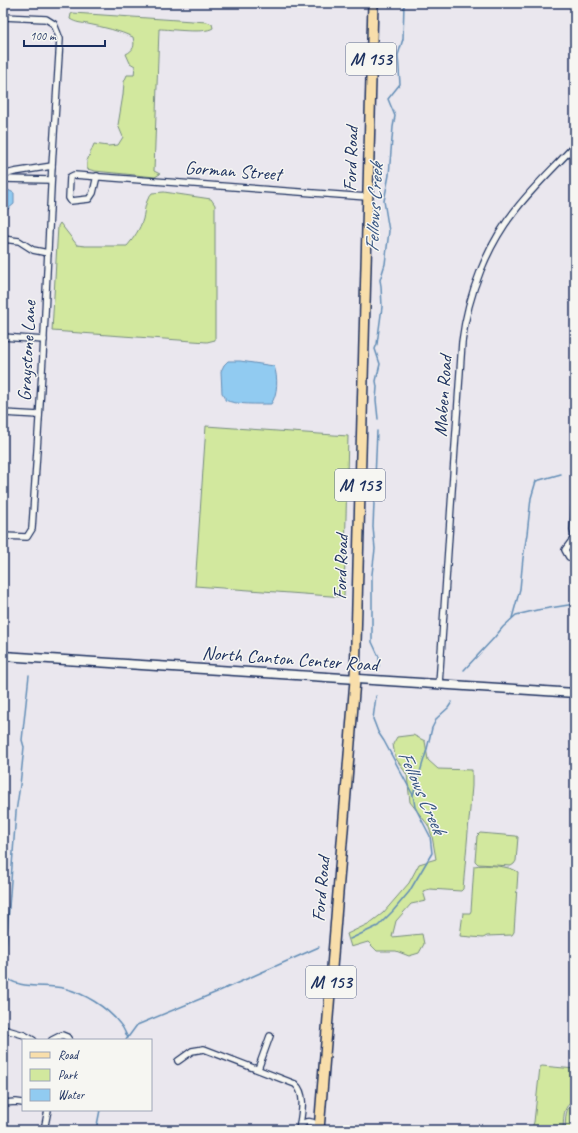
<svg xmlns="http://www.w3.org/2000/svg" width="578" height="1133" viewBox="0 0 578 1133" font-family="Caveat,sans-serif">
<rect width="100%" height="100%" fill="#eae7ee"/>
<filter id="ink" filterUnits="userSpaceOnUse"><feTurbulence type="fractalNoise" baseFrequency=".025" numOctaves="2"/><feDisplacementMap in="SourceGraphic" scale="8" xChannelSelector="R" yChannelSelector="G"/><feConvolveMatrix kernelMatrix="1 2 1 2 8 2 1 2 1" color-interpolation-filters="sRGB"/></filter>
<g filter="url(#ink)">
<g fill="#d2e89e" stroke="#768c7e">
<path d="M73,13L207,22L212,24L213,28C204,34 171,29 159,29L154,171L160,174L155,177L95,171L87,169V161L94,144L108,146L118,145L123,137L118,125L123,95L124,82L127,75H134L135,66L130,63L126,54C134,50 135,46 133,37C120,31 103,27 88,24C82,23 76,23 70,19L71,14Z"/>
<path d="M164,192L211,199L215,205V340L207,342L52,331L58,226L60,223L77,245L85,246H127C134,238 140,229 143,219C145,209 145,201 152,193Z"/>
<path d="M206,426L348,436L344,597L195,586Z"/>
<path d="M413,735L425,741L428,760L438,769L472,770V786L463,889L461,891L430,889L423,891L426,901L411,904L396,921L392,937L422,934L424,944L419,953L409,956L396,951H377L368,942L351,947L347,934L370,923L383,913L409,883L419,864L436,859L432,836L428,825L410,802L407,775L395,757L393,744L397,737Z"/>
<path d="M480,833L516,836L518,837L516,861L514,864L511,866L478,864L475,861L477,836Z"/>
<path d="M474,866C484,864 511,866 518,872L514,932L512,935L487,936L483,938L460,936L463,913H470L471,911Z"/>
<path d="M542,1066L575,1069V1101C562,1105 564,1118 563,1130H531L534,1122L540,1067Z"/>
<path d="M575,1103V1130H565C566,1120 564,1106 575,1103Z"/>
</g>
<g fill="#91cbf1" stroke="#628db6">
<path d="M3,190H8L14,193V204L8,209H3Z"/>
<path d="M228,361H240L274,366C278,377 278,394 271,404C258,404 236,405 225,400V397L222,393L221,371L224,365Z"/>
</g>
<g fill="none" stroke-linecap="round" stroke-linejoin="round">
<g stroke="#628db6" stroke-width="1.5">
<path d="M378,419L376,400L377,387L376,381L380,364L375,349L377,344L382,307L381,286L380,280L385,264L389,231L384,201L389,175L393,127L395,116L388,99L400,84L398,55L403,39L404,3"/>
<path d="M377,431L373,527L375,549L372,574V642L379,657V666"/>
<path d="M512,618L520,589L523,558L527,534L531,498L536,481L561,474"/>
<path d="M464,670L494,638L503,627L516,615L537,610L575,604"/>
<path d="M29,675L22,740L24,747L20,785L16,812L4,975C15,990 46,984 63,988C84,993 107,1007 120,1024C124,1028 125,1033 128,1038"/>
<path d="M413,795L427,749L432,728L437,718L448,708L452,702"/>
<path d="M350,939L378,926L393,911L409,892L432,853L430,836L415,807L413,795L384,741L378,732L375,724L373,719L376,696"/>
<path d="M126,1040L137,1025L217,992L319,947"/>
<path d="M96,1130L100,1110"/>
</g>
<defs>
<g id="street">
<path d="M3,17L46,19L54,24L60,39L52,166L43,356L32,529L27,537L3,536"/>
<path d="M3,175L14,172L52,166"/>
<path d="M97,176L93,193L89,199L71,201L69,198L70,177L74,175L367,197"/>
<path d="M3,179L51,180"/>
<path d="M3,239L19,241L33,250L48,253"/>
<path d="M3,337L44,340"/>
<path d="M3,413L39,415"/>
<path d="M575,505L573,530L575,539"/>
<path d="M574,538L565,550L569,557L575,558"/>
<path d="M439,684L462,342C468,294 487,245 517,208C535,185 556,166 575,145"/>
<path d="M3,1029L24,1035L33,1040"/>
<path d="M52,1040L62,1035L67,1037L69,1040"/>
<path d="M178,1061L192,1051L204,1049L295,1084C307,1094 301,1116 299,1130"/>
<path d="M258,1069L270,1036"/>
<path d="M3,1103L16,1102L23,1103"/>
<path d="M300,1127C305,1119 315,1120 319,1129"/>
<path d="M44,1130L48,1110"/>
</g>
<path id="secondary" d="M3,656L575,693"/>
<path id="primary" d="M319,1130L355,680L373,3"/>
</defs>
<use href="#street" stroke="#1b2f5e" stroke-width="8"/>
<use href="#secondary" stroke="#1b2f5e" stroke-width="11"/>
<use href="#primary" stroke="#1b2f5e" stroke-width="12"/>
<use href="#street" stroke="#f6f6f2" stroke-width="5.5"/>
<use href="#secondary" stroke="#f6f6f2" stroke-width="8"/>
<use href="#primary" stroke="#f8deab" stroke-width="9"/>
</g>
</g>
<g text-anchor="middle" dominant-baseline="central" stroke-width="3" stroke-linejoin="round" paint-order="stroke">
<g fill="#f6f6f2" stroke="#5d6b8a" stroke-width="1">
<rect x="346" y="43" width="50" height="32" rx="3"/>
<rect x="335" y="469" width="50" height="32" rx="3"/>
<rect x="306" y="966" width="50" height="32" rx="3"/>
</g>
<g font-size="18" font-weight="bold" fill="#1b2f5e">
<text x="371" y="59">M 153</text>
<text x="360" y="485">M 153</text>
<text x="331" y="982">M 153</text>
</g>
<g font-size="19" fill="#1b2f5e" stroke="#f6f6f2">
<text transform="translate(351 159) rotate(-88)">Ford Road</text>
<text transform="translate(233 171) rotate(4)">Gorman Street</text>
<text transform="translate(27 351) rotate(-87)">Graystone Lane</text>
<text transform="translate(443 396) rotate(-86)">Maben Road</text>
<text transform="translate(341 567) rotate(-88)">Ford Road</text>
<text transform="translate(290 659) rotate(4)">North Canton Center Road</text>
<text transform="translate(321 889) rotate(-85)">Ford Road</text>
</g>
<g font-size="20" font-style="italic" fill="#385683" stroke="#f6f6f2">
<text transform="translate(374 208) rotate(-87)">Fellows Creek</text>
<text transform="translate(422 792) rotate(66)">Fellows Creek</text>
</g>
</g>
<rect width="578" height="1133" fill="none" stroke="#f6f6f2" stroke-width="16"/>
<rect x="8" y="8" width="562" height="1117" fill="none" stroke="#1b2f5e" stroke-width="1.5" filter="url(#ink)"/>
<rect x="22" y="1039" width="130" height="72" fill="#f6f6f2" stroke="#9ea6b7"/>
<rect x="30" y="1052" width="20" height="6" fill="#f8deab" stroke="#9ea6b7"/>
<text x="58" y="1059" font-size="12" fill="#1b2f5e">Road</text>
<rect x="30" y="1069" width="20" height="12" fill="#d2e89e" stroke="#9ea6b7"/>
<text x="58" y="1079" font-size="12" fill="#1b2f5e">Park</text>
<rect x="30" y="1089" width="20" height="12" fill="#91cbf1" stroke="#9ea6b7"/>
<text x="58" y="1099" font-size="12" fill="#1b2f5e">Water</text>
<path d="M24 40v6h81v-6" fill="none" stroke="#1b2f5e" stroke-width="2"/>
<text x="30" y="40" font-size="12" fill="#1b2f5e" stroke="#f6f6f2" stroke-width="3" paint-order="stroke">100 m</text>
</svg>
